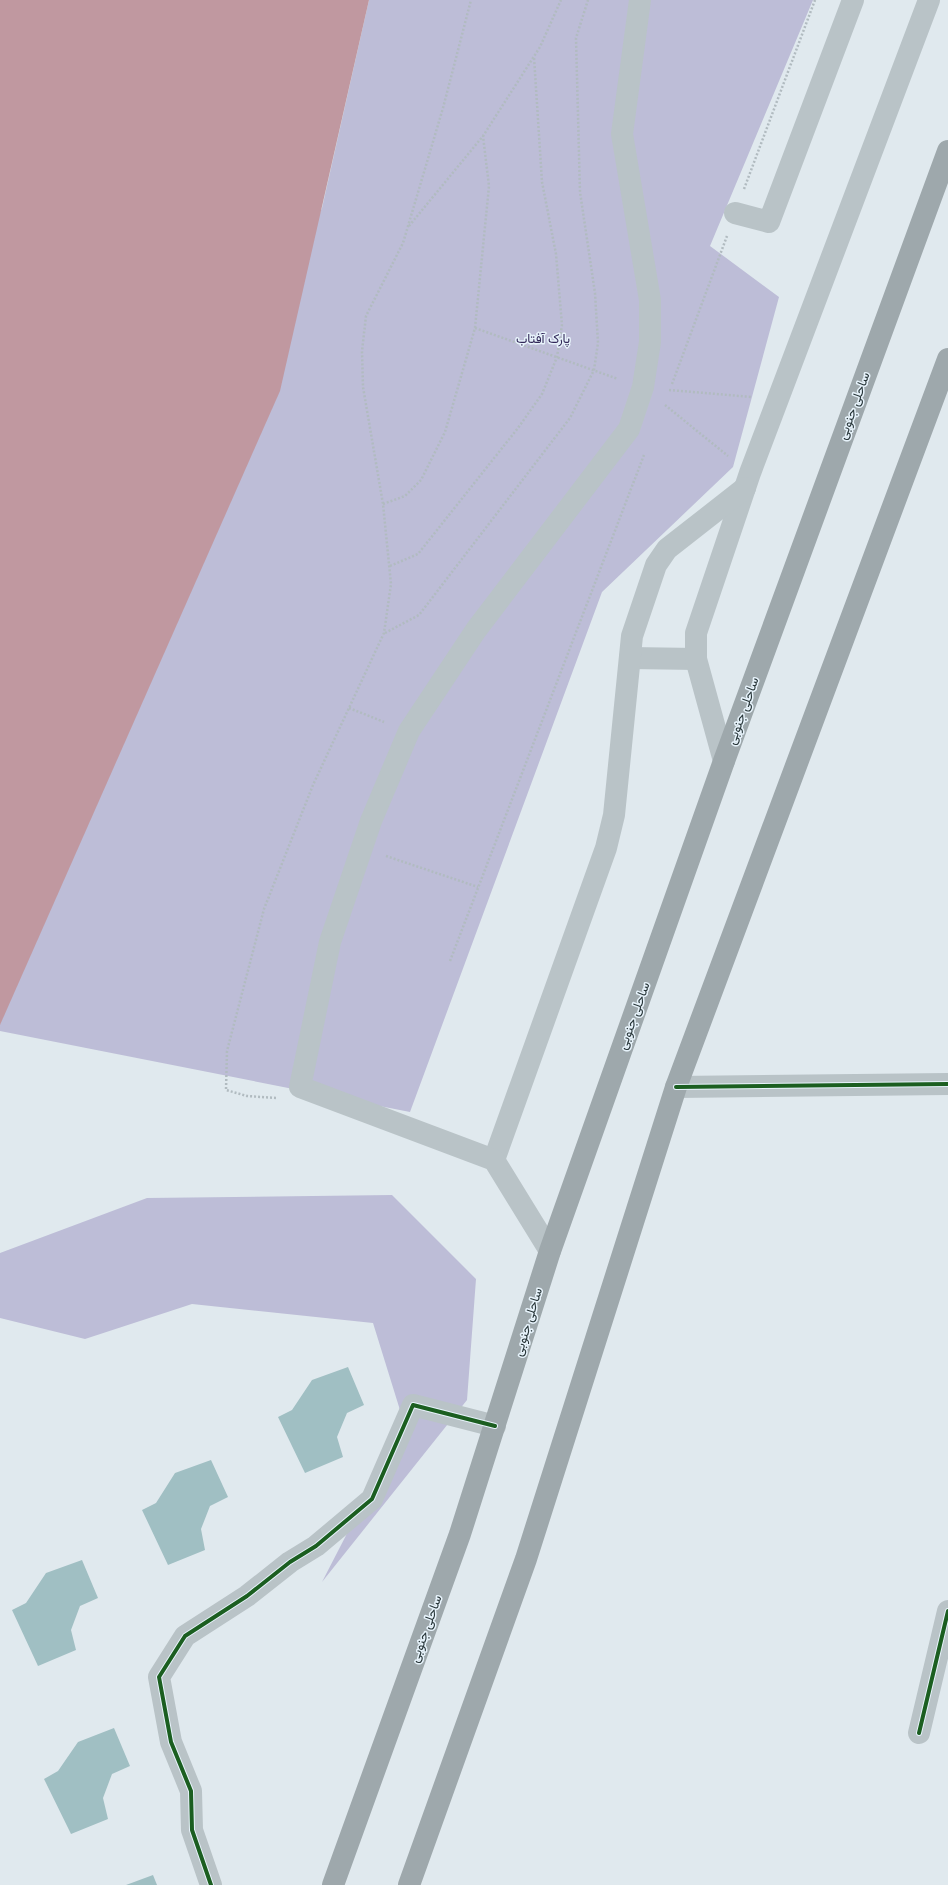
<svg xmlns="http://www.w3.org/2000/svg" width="948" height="1885" viewBox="0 0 948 1885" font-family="'Varela Round',Vazirmatn,sans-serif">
<rect width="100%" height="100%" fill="#e0e9ee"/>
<g fill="#bdbdd7">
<path d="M369,0H813L710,246L779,297L733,467L602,592L410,1112L0,1031V1024L322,208Z"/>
<path d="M392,1195L476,1279L467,1400L322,1582L404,1423L373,1323L192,1304L85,1339L0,1318V1253L147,1198Z"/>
</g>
<path fill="#c098a0" d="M0,0H369L280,391L0,1025Z"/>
<g fill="#a0bfc3">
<path d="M348,1367L364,1405L347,1413L337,1437L343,1457L305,1473L278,1417L292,1410L312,1380Z"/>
<path d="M211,1460L228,1497L210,1506L201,1529L205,1550L168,1565L142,1510L156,1503L175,1473Z"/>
<path d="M82,1560L98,1598L80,1606L71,1630L76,1650L38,1666L12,1610L26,1603L46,1573Z"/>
<path d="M114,1728L130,1766L112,1774L103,1798L108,1819L71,1834L44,1779L58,1771L78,1742Z"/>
<path d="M153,1875L157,1885H126Z"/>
</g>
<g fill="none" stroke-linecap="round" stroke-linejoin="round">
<g stroke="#b1bbc0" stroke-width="2.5" stroke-dasharray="2 2" stroke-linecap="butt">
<path d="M744,189L815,0"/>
<path d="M409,226L483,136L540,47L561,0"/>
<path d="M475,328L618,379"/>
<path d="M672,384L727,236"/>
<path d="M669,390L752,397"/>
<path d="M665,405L728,456"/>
<path d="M383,504L405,496L421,480L445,432L475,328L489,186L483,136"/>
<path d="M390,566L418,554L518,428L542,394L557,357L562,325L556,254L542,182L534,57"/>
<path d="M385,633L419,615L570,418L594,370L598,343L595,293L580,192L576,38L588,0"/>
<path d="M349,708L384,722"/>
<path d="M386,856L478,887"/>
<path d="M450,961L644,455"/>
<path d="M276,1098L247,1096L226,1090L227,1051L264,909L313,785L384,633L391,584L383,504L363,387L362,351L366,316L403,243L443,108L471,0"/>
</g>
<g stroke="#b9c3c7" stroke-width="22">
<path d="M735,213L769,222L853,0"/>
<path d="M630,658L696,659"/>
<path d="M724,761L696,659V633L750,473L929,0"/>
<path d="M676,1087L948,1084"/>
<path d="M494,1160L606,848L614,815L632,636L656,565L667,549L745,488"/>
<path d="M550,1251L494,1160L300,1087L330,942L371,821L409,731L476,630L629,429L643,387L650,342V300L622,134L640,0"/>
<path d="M919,1733L948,1611"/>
<path d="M211,1885L192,1830L191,1791L171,1742L159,1677L185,1636L247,1596L290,1562L316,1546L372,1499L413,1405L495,1426"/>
</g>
<g stroke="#9ea8ac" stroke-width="22">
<path d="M333,1885L460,1534L550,1251L724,761L948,151"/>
<path d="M409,1885L526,1559L676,1087L948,359"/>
</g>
<defs>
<g id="cycleway">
<path d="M676,1087L948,1084"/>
<path d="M919,1733L948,1611"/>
<path d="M211,1885L192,1830L191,1791L171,1742L159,1677L185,1636L247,1596L290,1562L316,1546L372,1499L413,1405L495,1426"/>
</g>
</defs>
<use href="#cycleway" stroke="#e7f3fb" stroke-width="6"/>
<use href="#cycleway" stroke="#1b5e20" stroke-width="4"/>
</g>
<g text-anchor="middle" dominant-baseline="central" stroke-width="3" stroke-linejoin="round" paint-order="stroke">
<g font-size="13" fill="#322859" stroke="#e7f3fb">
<text x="543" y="339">پارک آفتاب</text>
</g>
<g font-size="13" fill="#273538" stroke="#e7f3fb">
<text transform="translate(854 406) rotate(-70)">ساحلی جنوبی</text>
<text transform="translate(743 711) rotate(-70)">ساحلی جنوبی</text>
<text transform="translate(634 1016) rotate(-70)">ساحلی جنوبی</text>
<text transform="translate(528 1322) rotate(-73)">ساحلی جنوبی</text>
<text transform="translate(426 1629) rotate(-70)">ساحلی جنوبی</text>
</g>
</g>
</svg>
